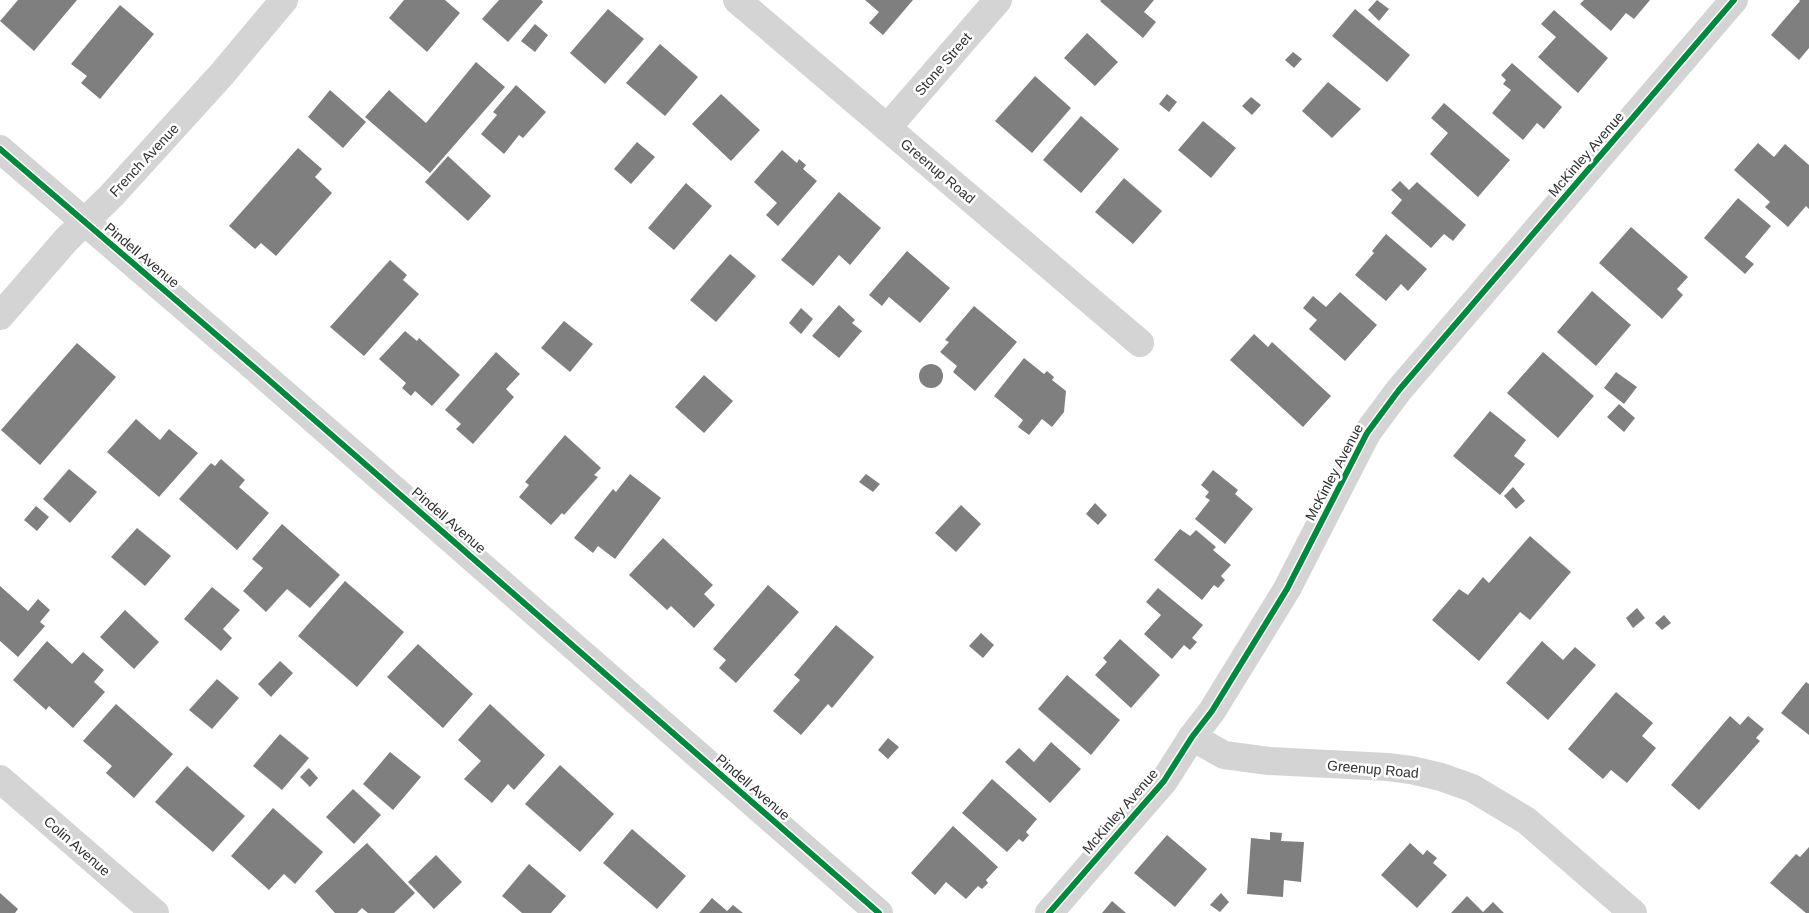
<svg xmlns="http://www.w3.org/2000/svg" width="1809" height="913" viewBox="0 0 1809 913" font-family="Helvetica,sans-serif">
<rect width="100%" height="100%" fill="#fff"/>
<g fill="#7f7f7f">
<path d="M18,0H77L34,51L0,21Z"/>
<path d="M404,0H445L460,13L427,52L389,18Z"/>
<path d="M499,0H541L543,2L508,42L482,19Z"/>
<path d="M865,0H913L883,35L869,23L879,12Z"/>
<path d="M1101,0H1154L1144,12L1156,22L1143,38L1100,1Z"/>
<path d="M1377,0L1389,9L1379,21L1368,10Z"/>
<path d="M1584,0H1650L1634,19L1626,13L1611,31L1580,4Z"/>
<path d="M1799,0H1809V48L1799,60L1771,35L1800,1Z"/>
<path d="M120,5L154,34L100,99L81,83L87,76L71,64Z"/>
<path d="M608,9L644,39L605,84L570,53Z"/>
<path d="M1355,9L1410,55L1387,82L1332,36Z"/>
<path d="M1554,10L1608,58L1578,93L1538,57L1556,37L1541,24Z"/>
<path d="M535,24L548,35L535,52L521,41Z"/>
<path d="M1087,33L1118,62L1095,86L1064,58Z"/>
<path d="M660,44L698,77L665,116L626,83Z"/>
<path d="M1293,52L1302,59L1294,68L1285,60Z"/>
<path d="M476,62L505,87L430,173L365,117L389,90L426,123Z"/>
<path d="M1512,63L1562,107L1544,129L1537,123L1523,140L1492,113L1511,90L1503,84L1506,80L1501,75Z"/>
<path d="M1035,76L1071,108L1032,153L995,121Z"/>
<path d="M1328,82L1361,109L1332,138L1302,111Z"/>
<path d="M516,85L546,112L523,138L519,135L504,154L481,134L497,115L493,112Z"/>
<path d="M330,90L366,122L343,148L308,117Z"/>
<path d="M721,94L760,130L731,161L692,124Z"/>
<path d="M1167,94L1177,102L1169,112L1159,104Z"/>
<path d="M1251,97L1261,105L1252,115L1242,106Z"/>
<path d="M1444,103L1510,160L1478,197L1430,154L1448,133L1431,118Z"/>
<path d="M1081,116L1119,149L1081,193L1043,160Z"/>
<path d="M1203,121L1236,148L1211,178L1178,150Z"/>
<path d="M637,142L655,157L631,184L614,169Z"/>
<path d="M1758,143L1774,157L1785,144L1809,165V209L1806,206L1788,227L1765,207L1770,202L1734,170Z"/>
<path d="M298,148L322,169L315,177L332,193L276,256L261,243L255,249L229,226Z"/>
<path d="M782,150L797,163L799,159L806,165L803,169L817,181L778,226L766,215L777,203L754,182Z"/>
<path d="M448,156L491,196L468,221L425,182Z"/>
<path d="M1124,178L1162,211L1133,244L1095,212Z"/>
<path d="M1400,181L1409,190L1417,182L1466,225L1453,241L1444,234L1431,248L1391,213L1402,200L1391,190Z"/>
<path d="M686,183L712,206L674,250L648,228Z"/>
<path d="M839,192L881,228L850,265L839,255L813,286L781,260Z"/>
<path d="M1738,198L1771,226L1745,257L1754,264L1745,274L1704,238Z"/>
<path d="M1631,227L1688,277L1677,289L1683,295L1662,319L1599,263Z"/>
<path d="M1386,234L1427,269L1408,291L1401,284L1386,301L1355,275L1374,253L1372,251Z"/>
<path d="M907,251L950,288L920,323L889,297L882,306L869,295Z"/>
<path d="M730,254L756,276L716,322L690,300Z"/>
<path d="M390,260L407,275L403,280L419,294L364,356L330,327Z"/>
<path d="M1592,291L1631,325L1596,366L1557,332Z"/>
<path d="M1340,292L1377,325L1345,361L1309,329L1317,320L1303,308L1313,296L1326,307Z"/>
<path d="M839,305L855,320L852,323L862,331L839,358L812,336Z"/>
<path d="M974,306L1017,342L975,391L953,372L957,366L940,352L949,342L945,340Z"/>
<path d="M801,308L813,319L801,334L789,323Z"/>
<path d="M564,321L593,344L570,372L541,348Z"/>
<path d="M405,331L417,341L419,338L460,375L432,406L415,391L411,396L402,388L406,383L379,359Z"/>
<path d="M1254,334L1268,347L1272,342L1331,396L1303,427L1230,360Z"/>
<path d="M77,343L116,377L40,465L1,430Z"/>
<path d="M496,352L520,374L506,389L514,397L473,444L456,429L461,424L445,410Z"/>
<path d="M1543,352L1594,396L1558,438L1507,393Z"/>
<path d="M1024,358L1044,374L1047,371L1054,377L1052,380L1066,391L1064,412L1052,427L1042,419L1029,435L1018,427L1023,420L994,396Z"/>
<circle cx="931" cy="376" r="12"/>
<path d="M1616,372L1637,387L1624,404L1604,388Z"/>
<path d="M704,375L733,401L704,433L675,407Z"/>
<path d="M1619,404L1635,418L1624,432L1607,417Z"/>
<path d="M1490,411L1526,440L1514,456L1525,464L1500,495L1453,456Z"/>
<path d="M136,419L160,440L169,429L198,453L159,497L107,452Z"/>
<path d="M565,435L601,468L594,475L598,477L564,515L562,513L551,525L519,497L529,485L525,482Z"/>
<path d="M221,459L245,480L239,487L269,513L237,550L179,499L211,463L215,466Z"/>
<path d="M69,469L97,492L70,523L43,499Z"/>
<path d="M1213,470L1238,490L1235,494L1253,509L1225,544L1195,519L1210,500L1205,497L1209,492L1201,485Z"/>
<path d="M630,474L661,498L615,559L598,546L593,553L574,538L613,489L616,492Z"/>
<path d="M866,474L880,484L873,492L859,482Z"/>
<path d="M1513,487L1525,501L1516,509L1504,496Z"/>
<path d="M1095,503L1107,515L1098,525L1086,514Z"/>
<path d="M961,505L981,524L956,552L935,533Z"/>
<path d="M36,506L49,517L37,531L24,520Z"/>
<path d="M282,524L340,575L310,608L287,589L266,612L243,591L263,568L252,559Z"/>
<path d="M137,528L171,556L145,586L111,557Z"/>
<path d="M1180,529L1190,536L1196,530L1216,547L1213,550L1231,565L1221,576L1225,580L1218,588L1214,585L1202,600L1154,560Z"/>
<path d="M1530,536L1571,572L1530,620L1520,612L1479,661L1432,620L1459,589L1468,595L1483,577L1489,583Z"/>
<path d="M663,538L713,585L704,594L715,605L694,628L671,606L667,610L629,575Z"/>
<path d="M345,581L404,632L357,687L298,636Z"/>
<path d="M768,585L799,612L736,683L719,668L726,660L713,649Z"/>
<path d="M0,586L28,611L38,599L50,610L40,622L45,626L18,657L0,641Z"/>
<path d="M212,587L240,610L223,629L232,638L221,651L184,619Z"/>
<path d="M1158,588L1203,625L1192,638L1197,642L1190,650L1184,645L1172,659L1144,634L1161,615L1146,602Z"/>
<path d="M1637,608L1645,618L1633,628L1626,618Z"/>
<path d="M125,610L159,642L134,669L100,637Z"/>
<path d="M1664,615L1671,623L1662,630L1655,623Z"/>
<path d="M836,625L874,657L832,708L828,704L801,735L773,711L800,680L794,675Z"/>
<path d="M981,633L994,645L983,658L969,646Z"/>
<path d="M1120,639L1160,675L1131,708L1095,675L1107,662L1103,658Z"/>
<path d="M47,641L72,664L83,652L104,670L94,682L105,692L73,728L49,706L46,710L13,680Z"/>
<path d="M1542,641L1563,660L1575,647L1596,665L1548,720L1506,683Z"/>
<path d="M418,644L473,694L443,728L387,677Z"/>
<path d="M280,661L293,673L271,697L258,684Z"/>
<path d="M1067,675L1120,720L1091,755L1038,709Z"/>
<path d="M217,679L239,698L212,729L189,710Z"/>
<path d="M1806,682L1809,684V735L1781,713Z"/>
<path d="M1616,692L1653,723L1642,736L1656,748L1627,783L1611,770L1603,779L1568,749Z"/>
<path d="M116,704L173,754L134,798L106,773L112,766L83,741Z"/>
<path d="M490,704L545,755L514,790L508,784L492,803L464,779L481,761L458,740Z"/>
<path d="M1730,716L1740,725L1748,716L1764,729L1756,738L1760,741L1699,810L1671,785Z"/>
<path d="M280,734L309,758L282,790L253,766Z"/>
<path d="M888,738L899,747L888,759L878,750Z"/>
<path d="M1051,742L1081,769L1050,803L1005,762L1019,748L1034,762Z"/>
<path d="M390,752L421,777L393,810L363,784Z"/>
<path d="M560,765L614,814L580,852L525,804Z"/>
<path d="M187,766L245,816L213,852L155,802Z"/>
<path d="M309,768L318,778L310,787L300,777Z"/>
<path d="M992,779L1037,819L1026,832L1029,835L1023,842L1019,839L1007,852L962,813Z"/>
<path d="M353,789L381,815L354,844L326,817Z"/>
<path d="M273,808L323,852L295,884L284,874L269,890L231,856Z"/>
<path d="M953,826L998,867L986,880L988,883L982,889L978,886L966,899L946,882L935,895L911,873Z"/>
<path d="M632,829L686,876L657,909L603,863Z"/>
<path d="M1270,832L1282,833L1281,841L1304,842L1301,882L1284,880L1283,897L1247,894L1251,838L1270,840Z"/>
<path d="M1167,835L1207,869L1175,907L1134,873Z"/>
<path d="M367,843L415,893L394,913H368L362,908L357,913H335L315,891Z"/>
<path d="M1410,843L1423,855L1427,850L1437,858L1433,863L1447,875L1417,908L1381,875Z"/>
<path d="M1809,847V913H1806L1770,883L1796,854L1800,857Z"/>
<path d="M436,855L462,882L434,909L408,882Z"/>
<path d="M529,864L566,896L551,913H522L502,896Z"/>
<path d="M0,893L18,909L15,913H0Z"/>
<path d="M1221,893L1229,902L1220,912L1210,905Z"/>
<path d="M1467,896L1483,912L1493,902L1504,913H1451Z"/>
<path d="M712,898L727,911L733,905L743,913H699Z"/>
<path d="M1112,901L1126,913H1102Z"/>
</g>
<g fill="none" stroke-linecap="round" stroke-linejoin="round">
<g stroke="#d4d4d4" stroke-width="28">
<path d="M737,0L1140,343"/>
<path d="M887,128L998,0"/>
<path d="M0,149L255,368L879,913"/>
<path d="M0,316L66,240L112,195L222,74L284,0"/>
<path d="M1192,737L1224,755L1269,761L1388,767L1411,770L1441,777L1472,788L1527,821L1633,913"/>
<path d="M0,779L155,913"/>
<path d="M1049,913L1164,781L1192,737L1212,711L1287,589L1367,433L1399,390L1734,0"/>
</g>
<defs>
<g id="cycleway">
<path d="M0,149L255,368L879,913"/>
<path d="M1049,913L1164,781L1192,737L1212,711L1287,589L1367,433L1399,390L1734,0"/>
</g>
</defs>
<use href="#cycleway" stroke="#fff" stroke-width="9"/>
<use href="#cycleway" stroke="#00873e" stroke-width="6"/>
</g>
<g text-anchor="middle" dominant-baseline="central" stroke-width="5" stroke-linejoin="round" paint-order="stroke">
<g font-size="14" fill="#303030" stroke="#fff">
<text transform="translate(943 64) rotate(-49)">Stone Street</text>
<text transform="translate(1586 154) rotate(-49)">McKinley Avenue</text>
<text transform="translate(144 160) rotate(-47)">French Avenue</text>
<text transform="translate(938 171) rotate(40)">Greenup Road</text>
<text transform="translate(142 255) rotate(40)">Pindell Avenue</text>
<text transform="translate(1334 472) rotate(-62)">McKinley Avenue</text>
<text transform="translate(449 520) rotate(41)">Pindell Avenue</text>
<text transform="translate(1373 769) rotate(5)">Greenup Road</text>
<text transform="translate(753 787) rotate(41)">Pindell Avenue</text>
<text transform="translate(1120 811) rotate(-49)">McKinley Avenue</text>
<text transform="translate(77 846) rotate(41)">Colin Avenue</text>
</g>
</g>
</svg>
